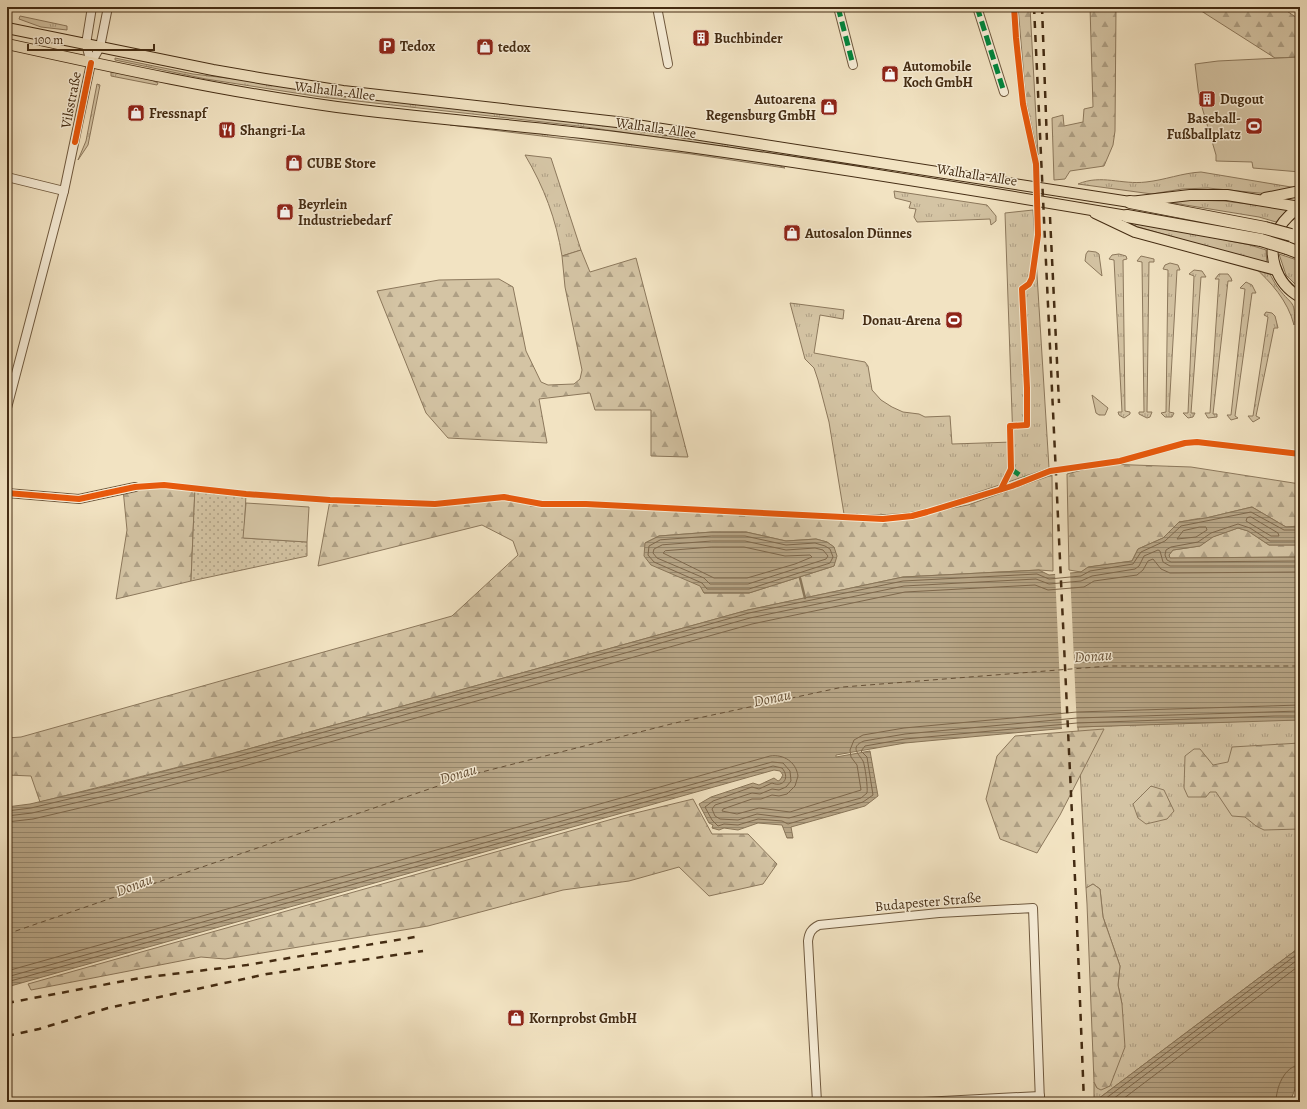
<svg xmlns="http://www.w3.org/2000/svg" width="1307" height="1109" viewBox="0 0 1307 1109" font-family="Alegreya,serif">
<defs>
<pattern id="grass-tufts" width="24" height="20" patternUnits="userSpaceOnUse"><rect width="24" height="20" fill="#d4c4a4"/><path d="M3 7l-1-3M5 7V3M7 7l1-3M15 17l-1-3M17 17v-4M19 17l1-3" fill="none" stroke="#ae9f84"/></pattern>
<pattern id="forest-firs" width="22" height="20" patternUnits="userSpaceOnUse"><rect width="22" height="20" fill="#d4c4a4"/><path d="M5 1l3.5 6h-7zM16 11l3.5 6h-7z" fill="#ae9f84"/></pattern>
<pattern id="park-dots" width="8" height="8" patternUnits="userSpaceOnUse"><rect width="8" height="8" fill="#d4c4a4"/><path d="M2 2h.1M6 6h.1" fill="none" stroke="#ae9f84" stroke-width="1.8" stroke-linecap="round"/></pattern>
<pattern id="water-rules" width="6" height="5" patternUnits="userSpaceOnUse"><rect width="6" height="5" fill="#b7a586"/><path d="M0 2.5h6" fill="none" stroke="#96876c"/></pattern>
</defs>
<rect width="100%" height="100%" fill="#f2e3c2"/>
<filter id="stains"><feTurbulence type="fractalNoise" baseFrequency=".005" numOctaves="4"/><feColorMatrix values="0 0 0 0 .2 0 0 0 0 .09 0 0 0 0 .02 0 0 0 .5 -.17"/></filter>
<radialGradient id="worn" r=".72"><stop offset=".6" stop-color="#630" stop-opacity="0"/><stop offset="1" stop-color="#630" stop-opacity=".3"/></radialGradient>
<g fill="url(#grass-tufts)" stroke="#8c785c">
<path d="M20,16L67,26V30L41,27L19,19Z"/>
<path d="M115,58L193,74L555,117L867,164V167L579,126L321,97L206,79L115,60Z"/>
<path d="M111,72L143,76L158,83L157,85L111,76Z"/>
<path d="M97,84L100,85L88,145L78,160L86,141Z"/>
<path d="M450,125L577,135L775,164L785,168L691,154Z"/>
<path d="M525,155L551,158L581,250L562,256C556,219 544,187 525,155Z"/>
<path d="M1201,172L1297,188L1269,194L1208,188L1182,189L1152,194L1078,184C1102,174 1121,185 1146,182C1165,180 1182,173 1201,172Z"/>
<path d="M894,191L987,205L996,216V221L991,225L990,219L917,222L914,217L916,209L909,208L911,202L895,198Z"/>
<path d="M1186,200L1224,201L1288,209L1276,222L1259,217L1167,202Z"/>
<path d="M1033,210L1049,468L929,509C900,516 873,515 844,514L829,422L818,380L814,368L805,359L790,303L844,310L843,319L820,315L814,353L865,362L868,366L872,390L881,400L892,407L903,412L919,414L925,417L950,416L952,444L1013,442L1005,213Z"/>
<path d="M1121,219L1250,245L1266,250L1267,264L1128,224Z"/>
<path d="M1088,251L1096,252L1099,254L1102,276L1085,261L1086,254Z"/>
<path d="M1119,254L1126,256L1127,259L1123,260L1125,411L1130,412V414L1124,418L1119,415L1118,412H1122L1114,260L1109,259L1112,255Z"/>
<path d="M1279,254L1300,261V289L1286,275Z"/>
<path d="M1141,256L1154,259V262H1149L1147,412H1152L1150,417L1147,418L1139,414V412H1144L1142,262L1137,261Z"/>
<path d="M1170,263L1178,265L1180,270H1177L1169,412L1174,413L1172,417H1165L1161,413L1166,412L1168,270L1163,269L1165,265Z"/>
<path d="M1253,266L1269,272C1272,278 1275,284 1279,289C1292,306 1296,300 1294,325C1288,301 1271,282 1253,266Z"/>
<path d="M1194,270L1202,271L1206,277H1201L1191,413H1195L1193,417L1188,418L1183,413H1188L1194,276L1189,274Z"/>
<path d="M1219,274H1228L1231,278L1232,281H1228L1213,414H1217V417L1208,418L1205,413H1210L1219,279H1215Z"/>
<path d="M1246,282L1252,285L1256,293H1252L1235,416L1238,418L1231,420L1227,415H1231L1245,289L1240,288Z"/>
<path d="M1266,312L1272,313L1275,316L1278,328H1274L1256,416L1260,418L1253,422L1248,416H1253L1268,317L1264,315Z"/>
<path d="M1092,395L1108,408L1105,415H1099L1096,413Z"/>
<path d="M1275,720H1300V947L1094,1102V1082L1097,1088L1122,1004L1118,985L1120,966L1103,917L1100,889L1093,884L1086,888L1078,727Z"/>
</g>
<g fill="url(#forest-firs)" stroke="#8c785c" fill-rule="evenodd">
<path d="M1018,7H1030L1038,155L1026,101Z"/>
<path d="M1090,7H1116L1115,131L1113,145L1104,166L1070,171L1065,179L1054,180L1052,118L1063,115L1064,126L1083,122L1084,109L1093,107Z"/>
<path d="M1195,7H1281L1300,20V57L1275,58Z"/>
<path d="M581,250L590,272L636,258L688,457L651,456V410H595L590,393L539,399L547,443L448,438L426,413L377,291L439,280L499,279L513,287L526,351L541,382L548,385L574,384L580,379L582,370L565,287L562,256Z"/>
<path d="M1105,464L1191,467L1300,484V526L1286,527L1252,507L1206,518C1196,518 1188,521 1179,522L1163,538L1138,549L1132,561L1089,567L1081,572L1069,570L1067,474Z"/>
<path d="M1052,475L1053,571L1039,570L903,577L748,610L234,753L40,802L31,776L7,775V738L21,737L452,616L518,555L513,541L482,525L318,566L330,500L435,504L504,497L542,504H586L883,519L912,516L968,505ZM712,532H746L786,541L816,539L827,542L834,547V566L749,593H704L701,586L645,543L659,536Z"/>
<path d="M164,485L195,487L191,581L116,599L127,530L123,489Z"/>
<path d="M1238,528L1248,531L1269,545H1300V557L1170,558L1169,555L1173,550L1200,546L1212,537Z"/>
<path d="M1104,729L1060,815L1037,853L1000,839L986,799L997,756L1015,736Z"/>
<path d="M1300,743V829L1264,830L1256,826L1245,817L1232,816L1216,792H1210L1206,797H1188L1184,788L1185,756L1194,749H1200L1213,765L1228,762L1232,747Z"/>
<path d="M1151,786L1164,790L1174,811L1167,819L1146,824L1138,818L1133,804Z"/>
<path d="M693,799L712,834H748L777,864L763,884L709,896L679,867L629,881L563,890L428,926L225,959L201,957L31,990L28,984L623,816Z"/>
<path d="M1093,884L1100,889L1103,917L1120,966L1118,985L1122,1004L1125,1047L1110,1086L1101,1090L1097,1088L1094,1082L1087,904L1086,888Z"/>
</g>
<path fill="url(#park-dots)" stroke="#8c785c" d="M195,487L246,494L244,538L307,542V556L191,581Z"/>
<g fill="#d4c4a4" stroke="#8c785c">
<path d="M1300,57V172L1253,168L1252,162L1216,161V155L1199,97L1195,64L1218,61Z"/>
<path d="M246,503L309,507L307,542L243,538Z"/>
</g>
<g fill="url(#water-rules)" stroke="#897558">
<path d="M1252,507L1286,527L1300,526V545H1269L1248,531L1238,528L1213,537L1200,546L1173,550L1169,555L1170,558L1300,557V720L1078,727L905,743L836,755V757L870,751L878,796L865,806L791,827L793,838H787L782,825L758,823L738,830L724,828L719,830L712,828L713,825L709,823L699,804L711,797L753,783L759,785L774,778L778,781L780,780L783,775L780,771L774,770L7,987V807L30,804L111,785L234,753L748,610L903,577L1039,570L1049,575L1081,572L1088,567L1132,561L1138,549L1163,538L1179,522L1206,518Z"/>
<path d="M712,532H746L786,541L816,539L827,542L834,547L837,556L834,566L749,593H704L700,586L651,565L644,556L645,543L659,536Z"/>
<path d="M1300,947V1076L1290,1102H1094Z"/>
</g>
<path fill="#f2e3c2" d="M1070,571L1077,729L1062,731L1055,572Z"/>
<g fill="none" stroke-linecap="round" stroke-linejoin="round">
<g stroke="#7e684c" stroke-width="1">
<path d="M1251,517L1278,533L1279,536H1271L1246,521L1247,518Z"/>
<path d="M1200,527H1206L1207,530L1196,537L1177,539L1183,531Z"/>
<path d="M712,536H745L786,545L815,543L825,546L830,549L833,557L830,563L749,589H707L702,583L654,562L648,555L649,546L660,540Z"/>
<path d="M712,541H745L786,550L815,548L823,550L828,556L826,559L748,584H710L704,578L657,558L653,553L654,549L662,545Z"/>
<path d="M1300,541H1270L1250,528L1238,524L1211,533L1198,542L1171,547L1166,550L1165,555L1167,560L1171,562L1300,561"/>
<path d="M712,547H744L785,556L810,555L812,557L795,564L747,578H714L663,553L665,551Z"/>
<path d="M7,811L31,808L111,789L235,757L749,613L903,581L1037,574L1049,579L1081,576L1090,571L1133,564L1141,552L1165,541L1181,526L1251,512L1284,530H1300"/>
<path d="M7,816L32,813L113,794L236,762L750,618L904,586L1036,579L1049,584L1081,581L1092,576L1135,569L1139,566L1144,556L1158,550L1160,551L1163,562L1170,566H1300"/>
<path d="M7,822L33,819L114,800L237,768L752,624L905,592L1035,585L1048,590L1084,587L1094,581L1137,575L1143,570L1148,561L1153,559L1161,569L1170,573L1300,572"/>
<path d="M7,971L770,756C784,754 796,762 798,776L795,786L787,794L779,796L772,795L761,799H752L723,809L722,811L737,814L759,808L790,812L861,790L857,765L851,757L850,750L854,740L863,735L904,728L1077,712L1300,705"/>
<path d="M7,977L772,762L783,763L790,771L791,781L786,787L779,790L772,789L760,794L752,793L715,805L712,809L715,816L720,819L738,820L757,814L789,818L861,798L867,793C868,788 865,765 863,761C859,754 849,747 864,741L905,734L1077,718L1300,711"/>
<path d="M7,982L773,766L782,768C790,777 784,788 772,783L759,789L752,787L713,801L705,807L712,820L718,826L724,824L738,825L758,819L782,821L788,824L863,802L873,795L867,757L861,751L865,746L905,739L1077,723L1275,716H1300"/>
<path d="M1101,1102L1300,952"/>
<path d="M1109,1102L1300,958"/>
<path d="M1119,1102L1300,965"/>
<path d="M1276,1102C1276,1088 1284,1066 1300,1065"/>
</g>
<path stroke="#897558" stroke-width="2.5" d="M800,578L805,598"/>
<path stroke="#665036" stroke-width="1" stroke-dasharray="5 4" stroke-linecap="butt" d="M7,934L470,775L675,723L843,687L1109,666H1300"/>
<defs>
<g id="minor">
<path d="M657,7L668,64"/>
<path d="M838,7L853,65"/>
<path d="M977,7L1004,92"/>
<path d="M91,63L86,44L92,7"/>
<path d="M7,177L64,191"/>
<path d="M7,408L64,191L91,63L100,47L108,7"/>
<path d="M7,493L79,499L135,487"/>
<path d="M817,1102L808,941C809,933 811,929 819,925L939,913L1033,908L1040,1102"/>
<path d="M923,1102L1040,1096"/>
</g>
<g id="major">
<path d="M7,28L213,70L265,79L343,91L617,122L1130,202L1190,195H1227L1300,207"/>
<path d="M7,44C116,68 226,92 337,107C429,119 522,125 615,137C786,159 957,187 1127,216"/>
<path d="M1265,198L1300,191"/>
<path d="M1300,207C1292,213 1285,218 1280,227C1264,251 1276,284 1300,297"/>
<path d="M1095,213L1135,232L1276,270"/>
</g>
<g id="highway">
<path d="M1130,202L1265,228"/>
<path d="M1127,216L1261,240"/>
<path d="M1287,248L1300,253"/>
</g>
</defs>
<use href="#minor" stroke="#705a3f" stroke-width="10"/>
<use href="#major" stroke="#442c13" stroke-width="12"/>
<use href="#highway" stroke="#442c13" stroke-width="14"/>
<use href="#minor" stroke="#f7edd7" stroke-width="8"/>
<use href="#major" stroke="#f2e3c2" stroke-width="10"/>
<use href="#highway" stroke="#f2e3c2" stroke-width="12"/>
<g stroke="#442c13" stroke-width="2.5" stroke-dasharray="7 7" stroke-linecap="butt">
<path d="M1034,7L1076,900L1084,1102"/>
<path d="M1042,7L1047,143"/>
<path d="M1050,217L1059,403"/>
<path d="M7,1003L140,978L247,965L421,936"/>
<path d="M7,1036L39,1029L108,1008L267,974L423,951"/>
</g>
<defs>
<g id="highway-bridge">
<path d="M1265,228L1291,235"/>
<path d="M1261,240L1287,248"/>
</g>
</defs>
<use href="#highway-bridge" stroke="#442c13" stroke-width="14" stroke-linecap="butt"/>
<use href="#highway-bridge" stroke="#f2e3c2" stroke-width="12"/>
<g stroke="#00873e" stroke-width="5" stroke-dasharray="10 5" stroke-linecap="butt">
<path d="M838,7L853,65"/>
<path d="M977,7L1004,92"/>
<path d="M1011,469L1025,479"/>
</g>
<defs>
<g id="cycleway">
<path d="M75,142L91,63"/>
<path d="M1001,489L1011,469L1010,426L1027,425V388L1022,289L1029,284L1032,278L1038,235L1036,164L1023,104L1016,38L1014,7"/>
<path d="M7,493L79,499L135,487L164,485L246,494L330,500L435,504L504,497L542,504H586L883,519L912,516L927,512L1012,486L1050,471L1120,461L1185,443L1197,442L1300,454"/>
</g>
</defs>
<use href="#cycleway" stroke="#f7edd7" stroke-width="8"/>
<use href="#cycleway" stroke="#e8590c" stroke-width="6"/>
</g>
<defs>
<symbol id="building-square" viewBox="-11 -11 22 22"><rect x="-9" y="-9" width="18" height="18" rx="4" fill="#8f2418" stroke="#f7edd7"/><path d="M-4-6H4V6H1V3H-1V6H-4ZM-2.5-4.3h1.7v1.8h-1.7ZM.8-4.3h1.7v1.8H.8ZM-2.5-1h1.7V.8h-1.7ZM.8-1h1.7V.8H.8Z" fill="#fff"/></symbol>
<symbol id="parking-square" viewBox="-11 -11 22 22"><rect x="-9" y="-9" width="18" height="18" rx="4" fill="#8f2418" stroke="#f7edd7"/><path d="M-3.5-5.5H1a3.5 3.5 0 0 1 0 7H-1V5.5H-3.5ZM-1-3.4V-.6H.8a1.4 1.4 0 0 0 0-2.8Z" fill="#fff"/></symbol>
<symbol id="shop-square" viewBox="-11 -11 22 22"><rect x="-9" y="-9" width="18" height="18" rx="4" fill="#8f2418" stroke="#f7edd7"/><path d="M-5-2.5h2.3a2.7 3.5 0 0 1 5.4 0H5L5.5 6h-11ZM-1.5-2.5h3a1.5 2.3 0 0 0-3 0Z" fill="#fff"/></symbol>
<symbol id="stadium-square" viewBox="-11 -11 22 22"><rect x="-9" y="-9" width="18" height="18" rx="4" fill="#8f2418" stroke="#f7edd7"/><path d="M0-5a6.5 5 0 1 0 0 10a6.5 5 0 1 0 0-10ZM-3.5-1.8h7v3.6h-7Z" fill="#fff"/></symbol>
<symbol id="restaurant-square" viewBox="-11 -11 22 22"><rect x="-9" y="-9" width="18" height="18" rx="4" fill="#8f2418" stroke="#f7edd7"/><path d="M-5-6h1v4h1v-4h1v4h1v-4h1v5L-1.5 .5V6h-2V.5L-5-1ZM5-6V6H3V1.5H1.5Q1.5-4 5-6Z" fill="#fff"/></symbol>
</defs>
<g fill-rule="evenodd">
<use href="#building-square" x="691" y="28" width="20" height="20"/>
<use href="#parking-square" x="377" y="36" width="20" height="20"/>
<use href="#shop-square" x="475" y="37" width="20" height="20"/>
<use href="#shop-square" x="880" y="64" width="20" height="20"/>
<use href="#building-square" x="1197" y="89" width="20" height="20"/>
<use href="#shop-square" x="819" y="97" width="20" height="20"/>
<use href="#shop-square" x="126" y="103" width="20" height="20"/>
<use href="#stadium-square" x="1244" y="116" width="20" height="20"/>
<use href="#restaurant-square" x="217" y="120" width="20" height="20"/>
<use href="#shop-square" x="284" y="153" width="20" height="20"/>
<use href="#shop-square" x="275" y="202" width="20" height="20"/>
<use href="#shop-square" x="782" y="223" width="20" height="20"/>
<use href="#stadium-square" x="944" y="310" width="20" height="20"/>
<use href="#shop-square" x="506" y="1008" width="20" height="20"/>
</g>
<g text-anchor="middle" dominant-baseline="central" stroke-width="3" stroke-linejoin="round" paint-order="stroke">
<g font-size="14" font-weight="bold" fill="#442c13" stroke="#f7edd7" text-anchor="start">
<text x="714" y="38">Buchbinder</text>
<text x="400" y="46">Tedox</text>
<text x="498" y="47">tedox</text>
<text x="903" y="66">Automobile<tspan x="903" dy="16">Koch GmbH</tspan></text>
<text x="816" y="99" text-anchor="end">Autoarena<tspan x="816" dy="16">Regensburg GmbH</tspan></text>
<text x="1220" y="99">Dugout</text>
<text x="149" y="113">Fressnapf</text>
<text x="1241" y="118" text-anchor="end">Baseball-<tspan x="1241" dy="16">Fußballplatz</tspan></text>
<text x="240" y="130">Shangri-La</text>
<text x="307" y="163">CUBE Store</text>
<text x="298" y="204">Beyrlein<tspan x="298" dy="16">Industriebedarf</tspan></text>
<text x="805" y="233">Autosalon Dünnes</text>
<text x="941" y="320" text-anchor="end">Donau-Arena</text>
<text x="529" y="1018">Kornprobst GmbH</text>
</g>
<g font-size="14" fill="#442c13" stroke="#f7edd7">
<text transform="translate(335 91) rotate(7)">Walhalla-Allee</text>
<text transform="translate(71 100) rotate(-79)">Vilsstraße</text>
<text transform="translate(656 128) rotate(8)">Walhalla-Allee</text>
<text transform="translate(977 175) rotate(9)">Walhalla-Allee</text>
<text transform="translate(928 902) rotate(-5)">Budapester Straße</text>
</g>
<g font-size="15" font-style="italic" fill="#665036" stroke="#f7edd7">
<text transform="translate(1093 656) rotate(-4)">Donau</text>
<text transform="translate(772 698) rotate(-12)">Donau</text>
<text transform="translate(458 774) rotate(-16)">Donau</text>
<text transform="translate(134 885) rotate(-21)">Donau</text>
</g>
</g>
<rect width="1307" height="1109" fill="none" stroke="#f2e3c2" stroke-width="24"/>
<rect x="8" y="8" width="1291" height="1093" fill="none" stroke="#442c13" stroke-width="2"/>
<rect x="12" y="12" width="1283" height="1085" fill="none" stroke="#442c13"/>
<path d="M28 44v6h126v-6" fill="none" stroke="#442c13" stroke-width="2"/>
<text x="34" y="44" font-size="12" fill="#442c13" stroke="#f7edd7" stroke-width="3" paint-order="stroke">100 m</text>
<rect width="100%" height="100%" filter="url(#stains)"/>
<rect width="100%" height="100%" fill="url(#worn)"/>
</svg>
